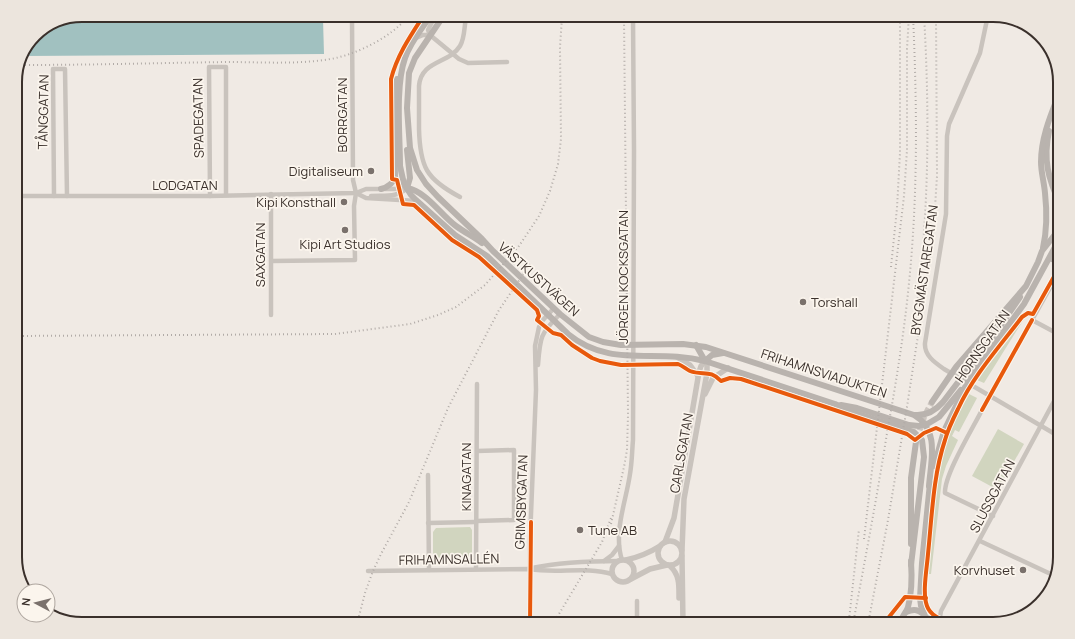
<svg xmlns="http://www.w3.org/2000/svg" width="1075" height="639" viewBox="0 0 1075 639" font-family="Manrope,sans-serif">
<rect width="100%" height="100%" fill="#f0eae4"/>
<g fill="#d1d5bf">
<path d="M1024,319L984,383L977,380Z"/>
<path d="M969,394L977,398L959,432L955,430L952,436L958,440L946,466L942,479L931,574H928C932,531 933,486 946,444C952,426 960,410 969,394Z"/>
<path d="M998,429L1024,444L998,490L972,476Z"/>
<path d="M470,527L472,530V557L470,560L435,561L433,556V532L436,528Z"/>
</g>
<path fill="#a1c1c0" d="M323,19L324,54L25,56L35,34L56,20Z"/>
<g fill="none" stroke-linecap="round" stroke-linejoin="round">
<path stroke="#ccc5bf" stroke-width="6" stroke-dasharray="6 3" stroke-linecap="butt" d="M917,439L924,417L932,402"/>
<g stroke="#c9c3bd" stroke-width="4.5">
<path d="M988,15L980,53L949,124L947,136L946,214L925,343C924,355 934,362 944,369L1060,437"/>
<path d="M430,35L459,59L468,63L507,62"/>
<path d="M416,38L423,35H430L428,30L434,18"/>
<path d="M356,193L366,198L417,201"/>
<path d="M271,194V315"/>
<path d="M15,196H210L356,193L366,189H394L407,188"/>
<path d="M54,196L53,69H65L67,196"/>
<path d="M210,196L209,67H226V195"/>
<path d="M371,196C383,195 398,198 407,188"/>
<path d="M460,197C426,179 420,167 419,129C419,115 419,100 419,86C421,60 449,64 460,46C465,38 464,27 466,18"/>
<path d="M271,261L355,260L354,206L356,193L353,180L352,18"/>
<path d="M1060,270L1032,320L1060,335"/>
<path d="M538,365C540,337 540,334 560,314"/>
<path d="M982,410C973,428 944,475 945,493L993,516"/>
<path d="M428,475L429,570"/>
<path d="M476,521L514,520V450L477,451"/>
<path d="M428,523L476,522"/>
<path d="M980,541L1055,576"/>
<path d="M622,560C613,532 626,502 630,474C632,463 632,451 633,440L634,150L633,17"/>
<path d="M604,561L612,555L619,546"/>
<path d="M532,568C560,562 590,561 619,561"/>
<path d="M476,569L477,384"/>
<path d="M368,571L530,569C557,574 585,566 612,574"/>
<path d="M637,601V624"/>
<path d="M925,616L942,624"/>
<path d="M939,623L941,611L1060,390"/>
<path d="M530,624V539L536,390L535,346L539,327L543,320L554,308"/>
</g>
<g stroke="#c9c3bd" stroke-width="5.5">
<path d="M677,357L690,365L698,376"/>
<path d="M705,394L713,378L728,368"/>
<circle cx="670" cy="553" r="12"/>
<path d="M665,542L674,518L699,372L701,366L705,361"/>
<path d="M682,550L684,499L707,373V364L705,361"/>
<path d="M682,556L683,624"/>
<path d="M626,560C639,557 649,553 660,546"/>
<circle cx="623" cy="571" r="11"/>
<path d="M670,566C680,575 679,586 679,598"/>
<path d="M631,579L650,569L667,565"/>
</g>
<g stroke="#b9b3ae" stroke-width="6">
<path d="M429,18C420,31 410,43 405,58C395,87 400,135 400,166L404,184L411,195L416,200L455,235L487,256L568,334C611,369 655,348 705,361L835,404L855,413L914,432L922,440L924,457L911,565"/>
<path d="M442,18L415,58L409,73L407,108L410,148L417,170L426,184L438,197L482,239L493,251L560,314L589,337L603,342L621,345L683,344L706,347L914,415C940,430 931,460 929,486"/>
<path d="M1056,103L1060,87"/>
<path d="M1060,118C1055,139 1053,160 1060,181"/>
<path d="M1049,131C1043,160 1048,178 1060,204"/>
<path d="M407,188C427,192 440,214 456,226C464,232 474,237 482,243"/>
<path d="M407,188L410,178L407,150"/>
<path d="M381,189C388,187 393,184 395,177L394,112L397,79"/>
<path d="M1043,248C1047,230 1047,211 1045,193C1044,182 1041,172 1041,162C1041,140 1049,119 1057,99"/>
<path d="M1052,259L1060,250"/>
<path d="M696,345L705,361"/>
<path d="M705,361L712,355L723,353"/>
<path d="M932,402L956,367L1026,286L1038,262L1042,251L1060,228"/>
<path d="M841,405L857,408L909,425L919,426L929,423L939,417L961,390"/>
<path d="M915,415C927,416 936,410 943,402L997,331L1020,297"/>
<path d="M934,466L944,431L969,379L1024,304L1060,238"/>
<path d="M911,544V478L916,442"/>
<path d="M906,612C913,609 918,609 923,614"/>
<path d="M900,624C901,616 906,614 908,607C912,593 912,576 911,561"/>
<path d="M926,624L925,616L921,606L920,598L922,563L930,483"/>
</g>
<g stroke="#b1aba7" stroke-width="2" stroke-dasharray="1 3" stroke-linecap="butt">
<path d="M21,65C90,65 158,63 227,62C263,62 301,65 336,58C361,52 390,37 407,18"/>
<path d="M891,267L897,208L900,153V15"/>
<path d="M914,326C929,224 930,119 924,15"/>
<path d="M15,336L335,334L410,324L438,315L456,307L485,285L519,246L539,216L550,191L558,164L561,139L560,47L562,17"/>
<path d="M611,524L624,467L627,450L628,415L624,17"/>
<path d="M864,539L904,196L907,150V49L909,15"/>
<path d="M849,620L859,529"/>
<path d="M357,624L365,593L373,571L381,554L409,502L448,408L499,310L531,263"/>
<path d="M553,624L602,542L611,518"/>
<path d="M853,624C865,560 877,497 887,433C896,383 904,334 909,283C918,194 917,105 913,15"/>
<path d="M868,624L888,520L906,413L925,290L934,223L937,176L936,15"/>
</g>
<defs>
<g id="cycleway">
<path d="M422,18C409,38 397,56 391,79L392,179L397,180L403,204L414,205L452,240L479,257L537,310L539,316L537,320L553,333L561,335L572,345L592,358L600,361L621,365L678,364C683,366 686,369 690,371C703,376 710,369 721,381L730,378L741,379L907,434L915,440L924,433L936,428L947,433"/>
<path d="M982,410L1032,320"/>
<path d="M530,624L531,522"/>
<path d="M888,624L889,617L905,597L926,598"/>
<path d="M953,624C943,620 931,617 927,606C922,593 927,568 928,554C932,516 933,476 945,440C948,429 953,419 958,409C973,376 1000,346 1022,317L1028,313L1033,314L1060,266"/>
</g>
</defs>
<use href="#cycleway" stroke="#fbf5ed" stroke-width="6"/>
<use href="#cycleway" stroke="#e8590c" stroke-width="4"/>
</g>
<g fill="#7a716c" stroke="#fbf5ed" stroke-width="1.5">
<circle cx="371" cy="171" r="4"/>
<circle cx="344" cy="202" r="4"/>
<circle cx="345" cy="230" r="4"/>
<circle cx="803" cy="302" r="4"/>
<circle cx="580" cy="530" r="4"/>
<circle cx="1023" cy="570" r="4"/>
</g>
<g text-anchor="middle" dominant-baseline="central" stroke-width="3.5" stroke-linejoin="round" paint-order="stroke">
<g font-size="13" fill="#3a302b" stroke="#fbf5ed">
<text transform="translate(43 112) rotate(-89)">TÅNGGATAN</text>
<text transform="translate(342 115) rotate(-90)">BORRGATAN</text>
<text transform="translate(198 118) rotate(-91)">SPADEGATAN</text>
<text x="185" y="185">LODGATAN</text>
<text transform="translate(260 255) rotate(-90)">SAXGATAN</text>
<text transform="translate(924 270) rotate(-82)">BYGGMÄSTAREGATAN</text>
<text transform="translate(623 277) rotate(-90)">JÖRGEN KOCKSGATAN</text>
<text transform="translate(539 279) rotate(42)">VÄSTKUSTVÄGEN</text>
<text transform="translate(982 346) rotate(-55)">HORNSGATAN</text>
<text transform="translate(824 373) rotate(18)">FRIHAMNSVIADUKTEN</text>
<text transform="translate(681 453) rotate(-80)">CARLSGATAN</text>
<text transform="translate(466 477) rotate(-90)">KINAGATAN</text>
<text transform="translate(992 496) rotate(-62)">SLUSSGATAN</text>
<text transform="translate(521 502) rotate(-88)">GRIMSBYGATAN</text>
<text transform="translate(449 559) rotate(-1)">FRIHAMNSALLÉN</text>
</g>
<g font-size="13" fill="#3a302b" stroke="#fbf5ed" text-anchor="end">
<text x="363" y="171">Digitaliseum</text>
<text x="336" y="202">Kipi Konsthall</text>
<text x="345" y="244" text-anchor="middle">Kipi Art Studios</text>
<text x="811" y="302" text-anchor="start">Torshall</text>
<text x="588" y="530" text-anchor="start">Tune AB</text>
<text x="1015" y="570">Korvhuset</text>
</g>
</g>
<path d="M0 0H1075V639H0ZM82 22H993A60 60 0 0 1 1053 82V557A60 60 0 0 1 993 617H82A60 60 0 0 1 22 557V82A60 60 0 0 1 82 22Z" fill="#ece5dd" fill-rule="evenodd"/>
<path fill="none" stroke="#3a302b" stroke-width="2" d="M82 22H993A60 60 0 0 1 1053 82V557A60 60 0 0 1 993 617H82A60 60 0 0 1 22 557V82A60 60 0 0 1 82 22Z"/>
<g transform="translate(36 603) rotate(277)"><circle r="19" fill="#fbf5ed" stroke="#aea69f"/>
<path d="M0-3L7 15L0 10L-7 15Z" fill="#7a716c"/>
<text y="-6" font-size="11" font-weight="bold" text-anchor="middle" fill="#3a302b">N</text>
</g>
</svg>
